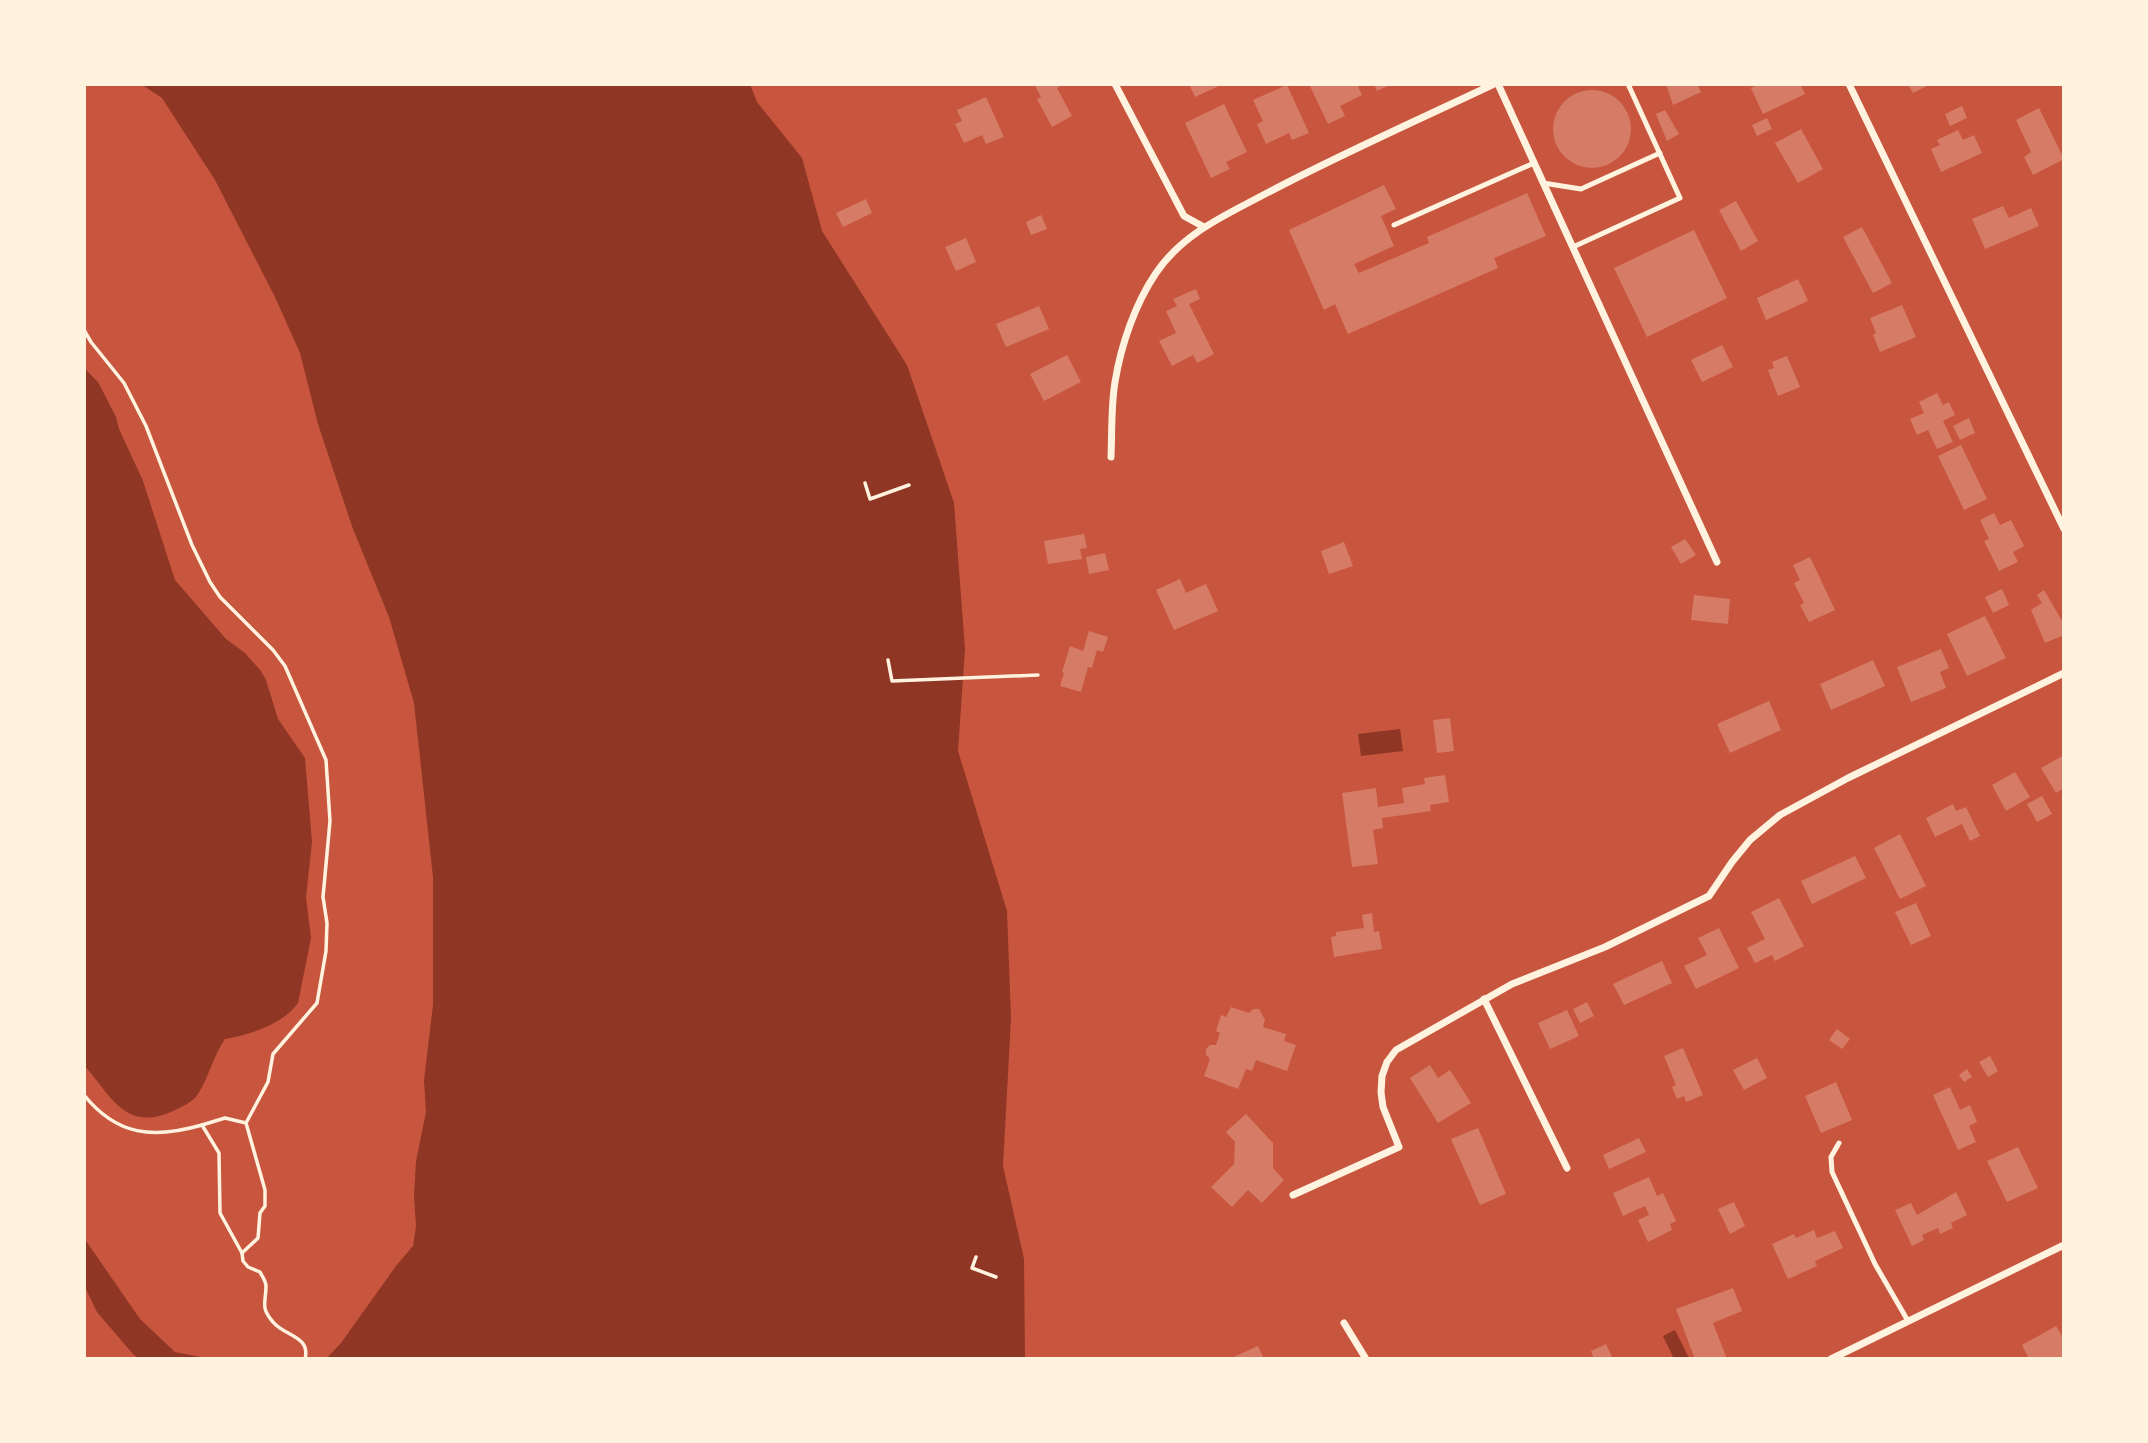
<svg xmlns="http://www.w3.org/2000/svg" width="2148" height="1443" viewBox="0 0 2148 1443" font-family="'Varela Round',sans-serif">
<rect width="100%" height="100%" fill="#c8553d"/>
<g fill="#8f3625">
<path d="M141,84H750L757,102L802,158L822,231L907,365L954,503L965,649L958,751L1007,911L1011,1018L1003,1166L1024,1259L1025,1359H326L341,1343L396,1266L413,1246L416,1226L414,1196L416,1161L426,1112L424,1080L433,1005V877L414,703L389,617L353,529L318,424L300,353L275,297L215,180L162,98Z"/>
<path d="M84,368L98,382L116,417L119,429L143,481L175,580L226,639L245,653L261,671L266,680L278,719L305,758L312,842L306,897L311,938L298,1003C282,1025 251,1034 225,1039C213,1056 209,1077 198,1094C192,1103 181,1107 171,1112C124,1132 110,1094 84,1065Z"/>
<path d="M1400,729L1403,751L1361,756L1358,734Z"/>
<path d="M84,1238L140,1319L175,1352L210,1359H139L133,1354L97,1312L84,1285Z"/>
<path d="M1675,1330L1689,1358L1674,1359L1663,1336Z"/>
</g>
<g fill="#d67c66">
<path d="M1034,84H1064L1057,88L1072,116L1052,127L1037,99L1041,97Z"/>
<path d="M1189,84H1223L1195,97Z"/>
<path d="M1309,84H1357L1362,95L1340,106L1345,116L1328,124Z"/>
<path d="M1374,84H1392L1377,91Z"/>
<path d="M1666,84H1697L1701,92L1673,105Z"/>
<path d="M1760,84H1800L1805,94L1763,114L1751,88Z"/>
<path d="M1908,84H1931L1913,93Z"/>
<path d="M1287,85L1309,133L1292,140L1289,133L1266,144L1257,124L1263,121L1253,100Z"/>
<circle cx="1592" cy="129" r="39"/>
<path d="M986,97L1004,137L986,144L982,135L964,143L955,124L962,121L957,110Z"/>
<path d="M1224,104L1247,152L1226,162L1230,169L1211,178L1185,123Z"/>
<path d="M1962,106L1967,118L1950,126L1945,114Z"/>
<path d="M2039,108L2064,159L2033,175L2024,157L2031,152L2016,120Z"/>
<path d="M1665,110L1679,134L1667,141L1656,114Z"/>
<path d="M1767,118L1772,129L1757,136L1752,125Z"/>
<path d="M1801,129L1823,169L1798,183L1775,143Z"/>
<path d="M1958,130L1963,140L1974,135L1982,153L1941,172L1931,149L1940,145L1937,140Z"/>
<path d="M1384,185L1396,209L1381,216L1394,246L1354,264L1359,273L1429,243L1427,237L1527,193L1546,236L1494,258L1498,268L1348,334L1335,304L1324,310L1289,230Z"/>
<path d="M866,199L872,213L843,227L836,213Z"/>
<path d="M1736,201L1758,241L1741,251L1719,210Z"/>
<path d="M2003,206L2009,218L2031,208L2039,226L1985,249L1972,219Z"/>
<path d="M1041,215L1047,229L1031,235L1026,222Z"/>
<path d="M1862,227L1892,283L1873,293L1843,237Z"/>
<path d="M1694,230L1727,298L1647,337L1614,268Z"/>
<path d="M966,238L976,262L956,271L945,247Z"/>
<path d="M1798,279L1808,301L1766,320L1757,298Z"/>
<path d="M1196,289L1200,299L1189,304L1214,354L1197,363L1193,355L1172,366L1159,341L1176,333L1166,311L1177,306L1173,299Z"/>
<path d="M1902,305L1916,337L1880,352L1873,335L1876,333L1870,318Z"/>
<path d="M1039,306L1049,329L1006,347L996,324Z"/>
<path d="M1722,345L1733,367L1702,382L1691,360Z"/>
<path d="M1067,355L1081,382L1044,401L1030,374Z"/>
<path d="M1787,356L1800,387L1778,396L1768,370L1774,368L1772,362Z"/>
<path d="M1937,393L1943,405L1949,402L1955,415L1943,421L1953,442L1937,449L1928,430L1917,435L1910,419L1924,413L1919,402Z"/>
<path d="M1969,418L1975,433L1960,440L1953,426Z"/>
<path d="M1961,445L1987,499L1964,510L1938,456Z"/>
<path d="M1994,513L2000,525L2011,520L2024,546L2013,552L2018,562L1999,571L1984,541L1989,539L1980,520Z"/>
<path d="M1084,534L1087,548L1080,549L1082,559L1048,564L1044,541Z"/>
<path d="M1685,539L1696,555L1681,564L1671,547Z"/>
<path d="M1344,542L1353,566L1329,574L1321,551Z"/>
<path d="M1105,553L1109,570L1089,574L1086,557Z"/>
<path d="M1810,557L1835,610L1809,622L1800,605L1804,603L1794,583L1800,580L1793,565Z"/>
<path d="M1180,579L1186,593L1206,584L1218,611L1174,630L1156,590Z"/>
<path d="M2002,589L2009,605L1993,613L1985,597Z"/>
<path d="M2044,590L2064,624V635L2045,643L2031,610L2042,603L2037,595Z"/>
<path d="M1694,595L1730,599L1728,624L1691,620Z"/>
<path d="M1985,616L2006,658L1967,676L1947,634Z"/>
<path d="M1089,631L1108,637L1103,652L1097,650L1092,668L1088,667L1081,692L1060,686L1064,673L1062,672L1070,646L1083,651Z"/>
<path d="M1941,649L1949,668L1940,672L1946,688L1911,702L1897,667Z"/>
<path d="M1873,660L1885,686L1831,710L1820,684Z"/>
<path d="M1769,701L1781,730L1730,753L1717,724Z"/>
<path d="M1450,718L1454,751L1437,753L1433,720Z"/>
<path d="M2064,755V788L2056,793L2041,768Z"/>
<path d="M2015,772L2030,797L2006,811L1992,785Z"/>
<path d="M1445,775L1449,802L1430,805L1431,811L1382,818L1383,828L1373,830L1378,864L1352,867L1342,793L1376,788L1378,807L1404,803L1402,788L1425,784L1424,778Z"/>
<path d="M2042,796L2052,814L2037,822L2027,804Z"/>
<path d="M1953,804L1956,811L1966,807L1980,836L1970,841L1962,824L1935,837L1926,818Z"/>
<path d="M1900,834L1926,886L1900,899L1874,848Z"/>
<path d="M1855,856L1866,878L1812,904L1801,881Z"/>
<path d="M1779,898L1804,946L1775,961L1772,955L1755,963L1747,948L1765,939L1751,912Z"/>
<path d="M1916,903L1931,936L1911,945L1895,912Z"/>
<path d="M1372,913L1374,932L1379,931L1382,949L1334,957L1331,937L1336,936V932L1364,928L1362,915Z"/>
<path d="M1719,928L1739,968L1696,989L1684,966L1707,955L1698,938Z"/>
<path d="M1662,961L1672,983L1624,1005L1613,984Z"/>
<path d="M1587,1002L1594,1016L1580,1023L1573,1009Z"/>
<path d="M1231,1007L1249,1013L1253,1009H1259L1265,1020L1263,1027L1286,1034L1284,1041L1296,1045L1287,1071L1256,1060L1252,1071L1246,1069L1238,1089L1204,1076L1210,1059L1206,1055V1049L1210,1045H1216L1220,1033L1216,1031L1221,1015L1226,1017Z"/>
<path d="M1567,1010L1579,1036L1550,1049L1538,1023Z"/>
<path d="M1837,1029L1850,1039L1842,1049L1829,1040Z"/>
<path d="M1683,1048L1703,1095L1686,1102L1684,1096L1677,1099L1672,1087L1676,1085L1664,1056Z"/>
<path d="M1990,1056L1998,1071L1988,1077L1979,1062Z"/>
<path d="M1757,1058L1767,1078L1744,1090L1733,1070Z"/>
<path d="M1430,1065L1438,1078L1450,1070L1471,1103L1438,1123L1410,1078Z"/>
<path d="M1967,1069L1972,1077L1964,1082L1959,1075Z"/>
<path d="M1836,1082L1852,1120L1821,1133L1805,1096Z"/>
<path d="M1950,1087L1960,1110L1970,1105L1977,1122L1969,1126L1976,1142L1958,1150L1933,1095Z"/>
<path d="M1246,1114L1273,1143V1168L1284,1180L1262,1203L1248,1190L1232,1207L1211,1187L1234,1164L1235,1142L1226,1132Z"/>
<path d="M1478,1128L1506,1194L1480,1205L1451,1139Z"/>
<path d="M1639,1138L1646,1152L1609,1169L1603,1155Z"/>
<path d="M2018,1147L2038,1188L2007,1202L1987,1161Z"/>
<path d="M1649,1177L1657,1196L1663,1193L1676,1221L1670,1224L1672,1230L1648,1242L1638,1220L1649,1215L1645,1206L1623,1216L1613,1193Z"/>
<path d="M1956,1192L1967,1215L1951,1223L1953,1228L1940,1234L1938,1228L1922,1235L1924,1240L1912,1246L1895,1210L1911,1203L1917,1215Z"/>
<path d="M1734,1202L1745,1226L1730,1234L1718,1209Z"/>
<path d="M1814,1230L1817,1238L1835,1231L1843,1248L1815,1261L1817,1266L1788,1279L1772,1244L1794,1234L1796,1238Z"/>
<path d="M1733,1288L1742,1311L1713,1323L1727,1359H1695L1676,1309Z"/>
<path d="M2056,1326L2064,1339V1357L2029,1359L2022,1345Z"/>
<path d="M1606,1344L1613,1359H1594L1591,1351Z"/>
<path d="M1258,1346L1264,1359H1229Z"/>
</g>
<g fill="none" stroke-linecap="round" stroke-linejoin="round">
<g stroke="#fff3e0" stroke-width="3.5">
<path d="M84,330L91,342L124,383L146,426L192,545L210,582L220,597L273,650L285,666L326,760L330,821L323,897L327,923L326,951L317,1003L273,1054L268,1082L246,1123L265,1190V1206L260,1213L258,1238L242,1253"/>
<path d="M865,483L870,499L909,485"/>
<path d="M888,660L892,681L1038,675"/>
<path d="M84,1095C117,1136 153,1139 202,1125L219,1153L220,1213L242,1253L243,1261L248,1267L260,1272C262,1276 266,1281 266,1286C266,1303 260,1307 273,1322C284,1336 311,1336 305,1359"/>
<path d="M202,1125L225,1118L246,1123"/>
<path d="M976,1257L972,1268L996,1277"/>
</g>
<g stroke="#fff3e0" stroke-width="5">
<path d="M1543,183L1581,189L1660,153"/>
<path d="M1394,225L1534,163"/>
<path d="M1573,247L1680,198L1628,84"/>
<path d="M1839,1143L1831,1157L1832,1172L1875,1264L1908,1321"/>
</g>
<g stroke="#fff3e0" stroke-width="7">
<path d="M1115,84L1184,216L1204,227"/>
<path d="M1498,84L1717,562"/>
<path d="M1849,84L2064,529"/>
<path d="M1111,457C1112,432 1111,406 1115,382C1121,345 1135,304 1156,273C1183,233 1226,215 1267,193C1341,154 1418,120 1494,84"/>
<path d="M1484,999L1567,1168"/>
<path d="M1293,1195L1399,1147L1383,1107L1381,1092L1382,1076L1387,1062L1396,1050L1512,984L1605,947L1709,896L1732,862L1750,840L1780,815L1848,778L2064,673"/>
<path d="M1344,1323L1366,1359"/>
<path d="M1831,1359L2064,1245"/>
</g>
</g>
<rect width="2148" height="1443" fill="none" stroke="#fff3e0" stroke-width="172"/>
</svg>
